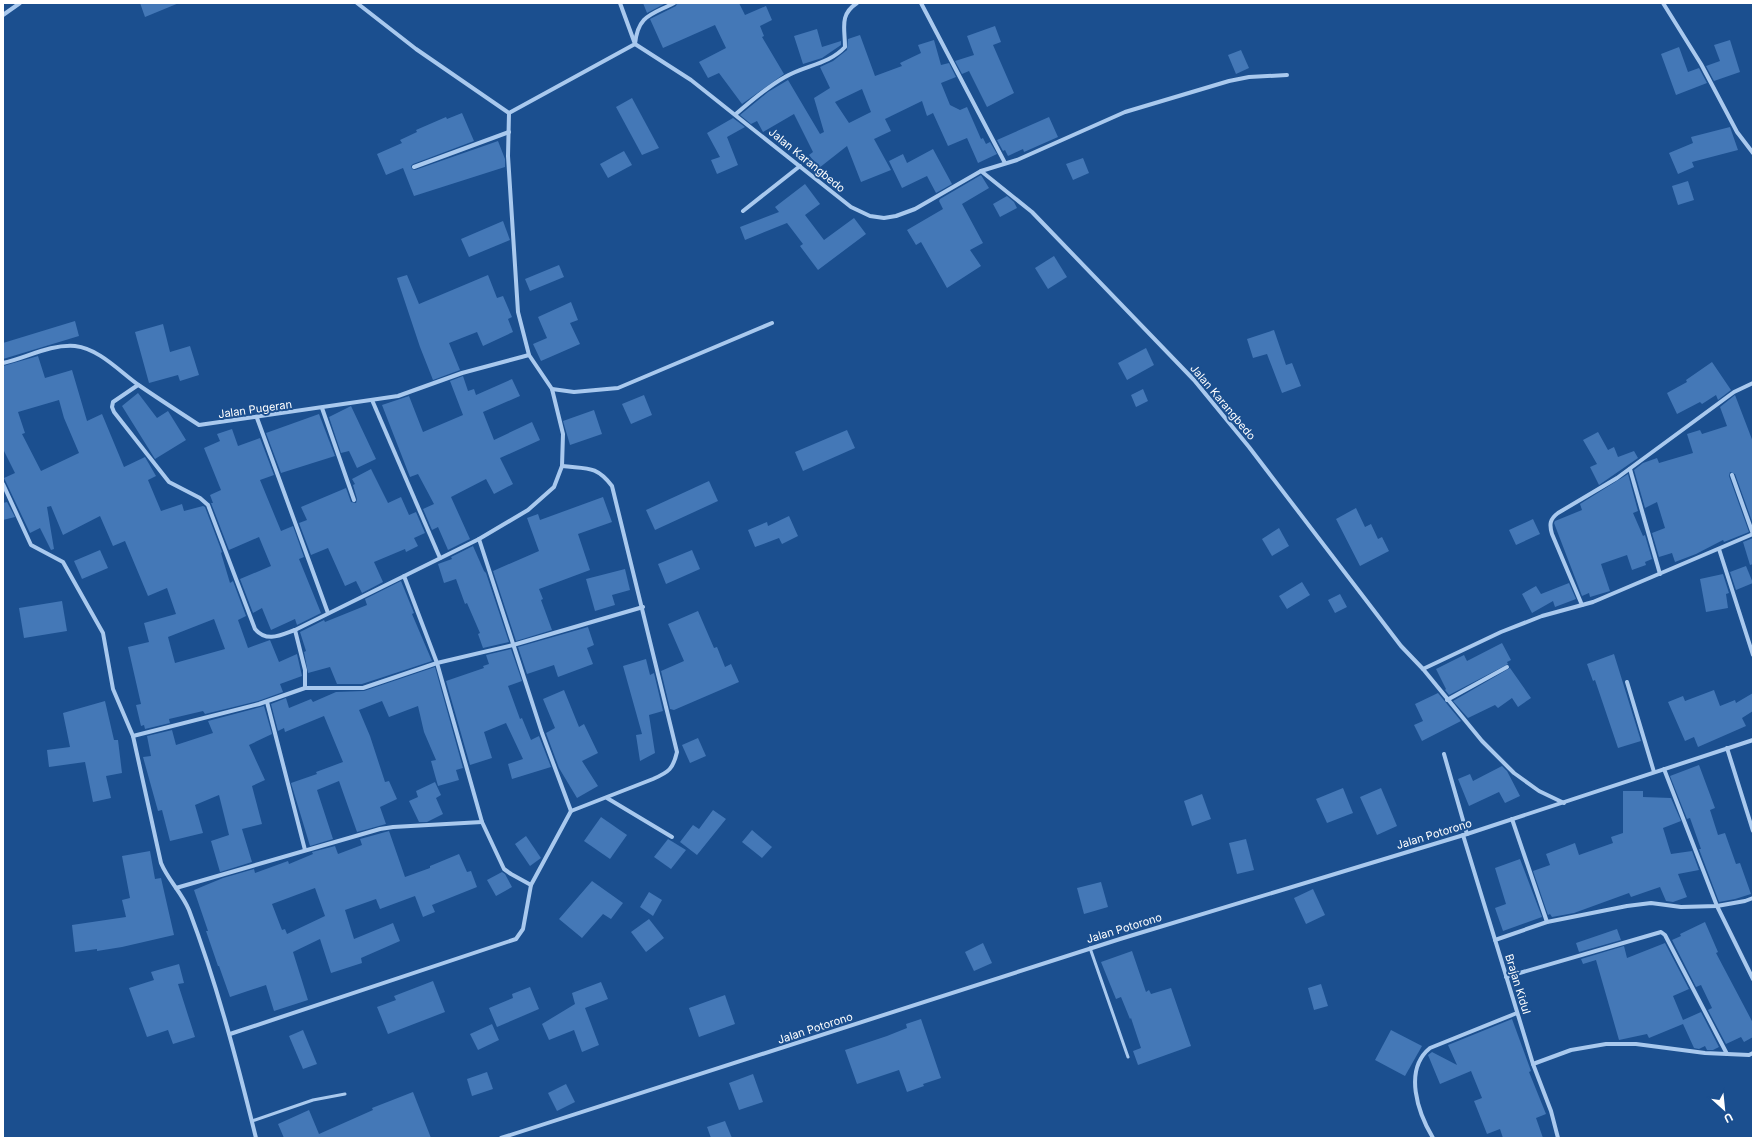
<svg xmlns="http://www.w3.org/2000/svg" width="1756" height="1141" viewBox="0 0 1756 1141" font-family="Inter,sans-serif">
<rect width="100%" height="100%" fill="#1b4f8f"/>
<g fill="#4478b7" fill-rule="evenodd">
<path d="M140,3H179L145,17Z"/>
<path d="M643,3H666L647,13Z"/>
<path d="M677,3H739L745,15L766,6L772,20L760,26L764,36L762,37L784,74L742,104L719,73L708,78L699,62L726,48L715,25L663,48L650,19L676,6Z"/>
<path d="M995,26L1001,42L993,45L1014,93L987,107L969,71L962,74L955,61L974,55L967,36Z"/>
<path d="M817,29L822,47L841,41V45L822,58L803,64L794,36Z"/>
<path d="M860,35L875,76L902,66L900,63L921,53L918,45L934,40L941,65L949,63L956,77L941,83L950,105L960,110L967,107L981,139L983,138L986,144L990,142L997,154L978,163L967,138L948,146L933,113L927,116L922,101L885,119L891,131L874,139L891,170L861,182L847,146L819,168L809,155L813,152L794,114L763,132L757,121L751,124L740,115L768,92L788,80L820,134L824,132L814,98L830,88L820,67L833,61L847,50L848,39ZM862,89L871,112L849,123L835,102Z"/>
<path d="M1730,40L1740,72L1714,81L1706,66L1720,61L1714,45Z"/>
<path d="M1679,47L1688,72L1699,68L1707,83L1676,95L1661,54Z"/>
<path d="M1241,50L1249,68L1236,74L1228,55Z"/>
<path d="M632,98L659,148L642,155L616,107Z"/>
<path d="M462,113L474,141L413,164L411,166L412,169L415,170L498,141L505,159V167L414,196L403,168L386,175L377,154L402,143L400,140L417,132L416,130L446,117L447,119Z"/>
<path d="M1049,117L1058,137L1024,152L1023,149L1008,156L1005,150L1003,151L997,140Z"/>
<path d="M733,118L745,127L727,137L738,165L717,174L711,160L720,157L707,133Z"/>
<path d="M1730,127L1738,150L1692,162L1694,167L1678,174L1669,153L1693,143L1691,137Z"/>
<path d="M933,149L952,184L936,193L927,176L902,188L889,161L903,154L907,163Z"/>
<path d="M624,151L632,165L608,178L600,164Z"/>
<path d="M1083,158L1089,173L1073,180L1066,164Z"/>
<path d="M981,175L989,188L962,204L983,243L970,250L981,266L947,288L921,242L916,245L907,230L943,209L939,201L940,199Z"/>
<path d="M1688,181L1694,200L1678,205L1672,186Z"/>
<path d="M805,184L820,204L805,215L824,240L854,218L866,234L818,270L800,246L803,244L787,223L745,240L740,227L779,212L775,207Z"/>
<path d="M1007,196L1014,202L1017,208L1000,217L993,204Z"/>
<path d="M503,221L510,240L469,257L461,239Z"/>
<path d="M1054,256L1067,277L1048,289L1035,268Z"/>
<path d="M559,265L564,277L530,291L525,279Z"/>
<path d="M407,275L419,304L488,275L497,298L503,296L512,317L508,319L513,332L483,346L477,332L449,343L460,370L433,380L420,347L397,278Z"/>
<path d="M571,302L578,320L570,323L580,344L541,361L533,344L547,338L538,317Z"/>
<path d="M75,321L79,336L3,359V343Z"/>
<path d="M163,324L170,352L190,346L199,375L180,381L178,375L149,383L135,332Z"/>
<path d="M1274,330L1286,365L1292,363L1301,386L1282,393L1267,354L1253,358L1247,339Z"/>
<path d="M1146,348L1154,365L1127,380L1118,363Z"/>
<path d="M38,356L45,378L72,370L87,421L102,414L124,467L145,457L156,476L148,480L161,511L182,504L184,511L203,506L205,507L222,552L221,553L230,583L233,581L246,616L238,620L248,648L270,640L279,662L297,654L302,676L280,684L283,692L258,701L205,714L203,711L169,719L170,723L145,729L144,725L141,726L136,705L141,704L128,647L149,642L144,623L176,614L167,588L148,596L125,541L113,546L100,516L63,535L51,506L47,507L54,549L51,550L40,528L30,533L4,478L15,473L3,449V366ZM59,400L64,418L79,453L41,471L22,434L25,433L18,412ZM214,619L225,649L175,663L168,637Z"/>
<path d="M1712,362L1731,390L1718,400L1716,395L1702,404L1700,402L1677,414L1667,393L1687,382L1686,380Z"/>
<path d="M463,376L468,391L474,389L476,395L512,379L520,396L483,412L494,440L532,422L540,440L500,458L513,484L494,494L486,479L451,497L470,539L448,550L438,527L432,530L423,509L434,504L418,474L410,477L382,405L409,396L423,432L463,415L450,381Z"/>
<path d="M1143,389L1148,401L1136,407L1131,395Z"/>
<path d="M138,393L157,418L168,411L186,440L155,459L122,406Z"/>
<path d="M644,395L652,415L631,424L622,404Z"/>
<path d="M1735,395L1753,442V524L1735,474L1730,472L1729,476L1749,532L1724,542L1723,540L1696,554L1675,562L1672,553L1659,557L1652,533L1665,528L1657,502L1645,508L1634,470L1643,463L1657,458L1659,463L1693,453L1687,434L1700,430L1702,434L1727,426L1720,407Z"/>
<path d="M351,406L376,459L357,468L349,451L341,453L329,417Z"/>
<path d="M594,410L602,434L570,445L563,421Z"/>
<path d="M319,414L335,456L281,473L266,433Z"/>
<path d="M232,429L238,446L260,438L274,475L260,480L281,531L293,526L304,557L299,559L321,613L297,625L295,619L271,630L262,608L253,613L240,579L271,566L259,537L229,550L211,503H213L210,495L221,490L204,448L220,441L217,434Z"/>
<path d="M847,430L855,448L803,471L795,452Z"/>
<path d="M1598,432L1608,450L1614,447L1618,457L1634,451L1638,458L1599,485L1590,467L1597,464L1583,440Z"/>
<path d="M371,469L388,503L401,497L409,515L416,512L425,533L414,538L418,546L406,552L405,549L374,562L383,582L362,593L356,581L345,586L328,548L311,555L299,523L307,520L301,507L346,488L351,502L356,503L357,499L353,485L355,484L352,479Z"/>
<path d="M1628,474L1638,511L1633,513L1643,536L1645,535L1652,559L1645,562L1646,565L1632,570L1627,555L1601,564L1610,591L1590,597L1589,593L1582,596L1554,523L1555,521L1582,510L1580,504Z"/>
<path d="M709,481L718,501L655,530L646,510Z"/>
<path d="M603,497L612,522L578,534L590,570L539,589L543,599L541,600L552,630L516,641L493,571L539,551L527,518L538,514L540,520Z"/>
<path d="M7,502L15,517L3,520V503Z"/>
<path d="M1356,508L1365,527L1371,524L1378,539L1382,537L1389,551L1360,566L1336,519Z"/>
<path d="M789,516L798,536L782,544L779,538L755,547L748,530L767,522L768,526Z"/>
<path d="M1533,519L1540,534L1516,545L1509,530Z"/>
<path d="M1279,528L1289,546L1272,556L1262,539Z"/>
<path d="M1753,538V564L1750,565L1743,542Z"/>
<path d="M473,546L484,571L486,573L509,642L483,648L478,634L480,633L467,603L465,604L456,579L444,583L438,564L452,559L451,557Z"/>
<path d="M100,550L108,568L82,579L74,561Z"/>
<path d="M692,550L700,569L666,584L658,564Z"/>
<path d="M1746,566L1753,583L1736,590L1730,572Z"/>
<path d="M625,569L630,590L612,595L615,605L595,611L586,579Z"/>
<path d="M1723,574L1729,593L1726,594L1728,608L1706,612L1700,579Z"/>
<path d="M401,581L414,613L412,614L432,661L362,684H337L330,667L308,673L304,652L306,651L300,632L324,620L325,622L367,605L365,599Z"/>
<path d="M1302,582L1310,595L1287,609L1279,596Z"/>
<path d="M1569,583L1576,599L1555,607L1553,601L1532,613L1522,594L1536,586L1541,594Z"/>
<path d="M1340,594L1347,607L1335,613L1328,600Z"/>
<path d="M62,601L67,631L24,638L19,608Z"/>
<path d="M698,611L714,648L717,647L725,667L731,664L739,682L674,710L670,709L661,671L684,661L668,624Z"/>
<path d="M588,627L594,645L587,648L593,664L558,677L554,665L527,674L518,647Z"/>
<path d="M1502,643L1511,660L1507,662L1508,664L1449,695L1445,690L1446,689L1436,669L1464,655L1467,661Z"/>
<path d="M511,649L522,681L508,686L520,719L522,718L531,740L539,736L551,767L512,779L508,764L523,759L506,723L484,732L492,758L470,765L446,681L484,668L483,666L489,664L486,655Z"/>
<path d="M1614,654L1641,741L1618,748L1595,680L1593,681L1587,664Z"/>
<path d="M646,659L650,675L654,673L663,711L649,715L655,753L640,761L636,735L642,734L623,666Z"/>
<path d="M435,667L463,768L456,770L459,780L438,786L431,761L436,760L424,732L418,706L389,717L382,701L359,710L370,736L385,782L389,781L397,799L380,807L386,824L357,832L339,781L317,790L333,839L310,846L291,783L317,774L316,772L343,762L324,716L285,732L284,728L278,731L271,704L286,698L289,708L311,699L313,702L336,692L364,691Z"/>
<path d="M1510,668L1531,698L1518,707L1512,698L1498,708L1495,705L1468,718L1453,701Z"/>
<path d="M564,690L579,727L584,724L598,753L582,761L598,786L577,798L559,768L546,733L555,728L543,699Z"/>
<path d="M1714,690L1720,706L1735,700L1736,703L1753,693V711L1742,718L1746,726L1698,747L1694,737L1685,741L1668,702L1683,696L1685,701Z"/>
<path d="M1438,693L1461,721L1422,741L1414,725L1423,721L1415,704Z"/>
<path d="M105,701L114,740H118L122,773L106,776L111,798L93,802L85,762L49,767L47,750L70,747L63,713Z"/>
<path d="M264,706L272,734L249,745L265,780L252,786L262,824L242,829L252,862L220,872L211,841L229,835L219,795L195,805L203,833L170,841L162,810L158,811L143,757L151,756L147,736L172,730L176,745L213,733L208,721Z"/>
<path d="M698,738L706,756L690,763L682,745Z"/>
<path d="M1699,765L1715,808L1710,810L1718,835L1725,833L1736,864L1740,863L1751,894L1735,899L1719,902L1699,849H1701L1690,818L1687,819L1670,776Z"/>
<path d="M1502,766L1507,771L1520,796L1505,803L1499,792L1469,806L1458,779L1470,774L1473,781Z"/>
<path d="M435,782L441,795L436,798L443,814L427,822H419L409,801L418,797L416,791Z"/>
<path d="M1343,788L1353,813L1327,823L1316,799Z"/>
<path d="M1381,788L1397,826L1377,835L1360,797Z"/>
<path d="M1623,791H1643V797L1671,798L1681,821L1663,828L1671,854L1692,851L1699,870L1678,874L1687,897L1673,902L1666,901L1660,887L1631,897L1629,893L1574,913L1552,917L1550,914L1548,915L1533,871L1550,865L1546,854L1575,843L1579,855L1613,843L1611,837L1623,833Z"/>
<path d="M1202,794L1211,819L1192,826L1184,801Z"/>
<path d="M713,810L726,819L697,855L680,842L693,825L699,829Z"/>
<path d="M601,817L627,835L610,859L584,841Z"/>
<path d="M752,830L772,847L762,858L742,842Z"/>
<path d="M389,831L405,877L430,868V866L459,854L467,872L471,871L477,887L432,905L435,912L423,917L415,896L380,909L376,899L345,910L354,939L393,923L400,941L361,958L362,963L331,973L320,939L293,952L308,1000L274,1011L266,985L230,997L219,966H218L206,931H208L194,890L223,878L254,869L255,873L288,861L289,864L313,854L312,852L335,846L338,854L362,845L360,839ZM315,888L325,916L287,934L285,929L282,930L272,904Z"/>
<path d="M526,836L541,858L530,866L515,844Z"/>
<path d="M668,839L686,850L671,869L654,857Z"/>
<path d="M1246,839L1254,870L1237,874L1229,843Z"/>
<path d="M150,851L155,879L161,878L174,935L122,947L97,951V949L75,952L72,925L126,917L122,900L130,898L122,856Z"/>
<path d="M1520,859L1542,917L1503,931L1495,908L1506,904L1495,868Z"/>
<path d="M502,872L505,874L512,887L496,896L487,880Z"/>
<path d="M592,881L623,903L611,919L603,914L582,938L559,919Z"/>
<path d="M1101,882L1108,907L1084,914L1077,888Z"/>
<path d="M1313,889L1325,915L1306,924L1294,898Z"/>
<path d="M649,892L662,900L653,916L640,907Z"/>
<path d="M649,919L664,938L646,952L631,932Z"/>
<path d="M1705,922L1718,952L1716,953L1753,1023V1037L1744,1042L1741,1037L1726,1044L1708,1010L1712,1008L1701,985L1696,987L1672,940L1681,936L1680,934Z"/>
<path d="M1617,929L1621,940L1579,952L1576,943Z"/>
<path d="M983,943L992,963L974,971L965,952Z"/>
<path d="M1665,943L1689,989L1673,996L1683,1020L1701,1012L1719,1047L1713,1050H1707L1705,1046L1699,1049L1694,1048L1683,1024L1649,1038L1647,1034L1619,1040L1596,960L1583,964L1581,959L1624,946L1627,958Z"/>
<path d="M1132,951L1146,992L1149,990L1151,994L1171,988L1191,1046L1138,1065L1133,1051L1141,1048L1131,1018L1130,1019L1121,997L1116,999L1101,962Z"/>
<path d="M179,964L184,983L178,984L195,1037L173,1044L168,1030L147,1037L129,988L154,980L151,972Z"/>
<path d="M433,981L445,1012L388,1034L377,1007L396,1000L394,996Z"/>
<path d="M601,982L608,999L585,1008L599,1045L582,1052L574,1030L549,1040L542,1024L575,1004L572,993Z"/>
<path d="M1321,984L1328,1006L1314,1010L1308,988Z"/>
<path d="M530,987L539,1009L497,1027L489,1008L513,998L512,994Z"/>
<path d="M725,995L735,1024L699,1037L689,1008Z"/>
<path d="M921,1019L941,1078L923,1084L924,1086L907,1092L899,1070L857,1084L845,1050L887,1036L907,1028L906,1024Z"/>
<path d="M1512,1019L1531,1071L1529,1072L1546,1114L1536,1118L1543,1138H1503L1500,1129L1487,1134L1474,1101L1482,1098L1471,1071L1440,1084L1428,1055L1432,1052L1457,1065L1448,1045Z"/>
<path d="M492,1024L499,1040L478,1050L470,1034Z"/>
<path d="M303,1030L317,1064L303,1069L289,1036Z"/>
<path d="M1391,1030L1422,1046L1405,1076L1375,1060Z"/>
<path d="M487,1072L493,1089L472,1096L467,1079Z"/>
<path d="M753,1074L763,1102L739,1110L729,1083Z"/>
<path d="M566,1084L575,1102L557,1111L548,1093Z"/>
<path d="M413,1092L431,1138H284L278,1124L309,1110L319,1134L373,1110L372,1108Z"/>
<path d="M725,1121L732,1138H711L707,1127Z"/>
</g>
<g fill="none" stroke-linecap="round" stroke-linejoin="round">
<g stroke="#a9c9ee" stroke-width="3">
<path d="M1090,948L1128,1057"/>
<path d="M252,1121L313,1100L345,1094"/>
</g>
<g stroke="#a9c9ee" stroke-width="4">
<path d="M357,3L416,49L509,113L635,44L620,3"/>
<path d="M674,3C651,15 638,15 635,44L691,80L851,207L870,216L884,218L896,216L915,209L981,171L1017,160L1125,112L1229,81L1249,77L1287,75"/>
<path d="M921,3L1005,163"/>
<path d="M1663,3L1701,64L1737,132L1753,153"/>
<path d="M3,15L20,3"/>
<path d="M736,114C751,101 767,87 785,77C805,65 828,65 845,47C845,28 839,15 857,3"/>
<path d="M414,167L509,132"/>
<path d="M981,171L1032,212L1194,380L1249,447L1401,646L1423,669L1482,741L1514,773L1539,791L1564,803"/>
<path d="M743,211L800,166"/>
<path d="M3,363C26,358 50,344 75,346C100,349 120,372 140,386C159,399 179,412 199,425L398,396L462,373L529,355"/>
<path d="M138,385L113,402L112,407L114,412L169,482L200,498L208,505L255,629C267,643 281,635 295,630L479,539L528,510L554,487L562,466L563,434L552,389L529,355L518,312L508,156L509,113"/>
<path d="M552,389L574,392L618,388L772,323"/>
<path d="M372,400L440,558"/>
<path d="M322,408L354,500"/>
<path d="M257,418L328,613"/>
<path d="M1630,469L1660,574"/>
<path d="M3,484L31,545L63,562L103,633L113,689L133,736L161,863C168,880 182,893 189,910C217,984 237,1061 256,1138"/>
<path d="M479,539L542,733L571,811"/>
<path d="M1719,549L1753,655"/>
<path d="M404,576L437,663L482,822L504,869L511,874L531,885"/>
<path d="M1582,605L1552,534C1549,524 1550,519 1558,513L1617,478L1734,392L1753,383"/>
<path d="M295,630L305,670V688"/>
<path d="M1423,669L1501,632L1542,616L1593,602L1753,534L1732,475"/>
<path d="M1627,682L1654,772"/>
<path d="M1447,700L1507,667"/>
<path d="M267,702L305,850"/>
<path d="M133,736L259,704L305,688H363L437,663L513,645L643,607"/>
<path d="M1727,748L1753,831"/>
<path d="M1444,754L1467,834"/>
<path d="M1664,769L1717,906L1753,979"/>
<path d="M607,798L672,837"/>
<path d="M1512,819L1547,922"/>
<path d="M1463,835L1533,1064L1551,1111L1558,1138"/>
<path d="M176,888L380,829L393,827L482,822"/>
<path d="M1495,940L1547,922L1627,906L1651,903L1681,907L1717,906L1745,901L1753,898"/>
<path d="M1506,977L1661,932L1665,935L1727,1054"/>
<path d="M230,1034L516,939L523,929L531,885L571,811L653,779C669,772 673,769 677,752L612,486C596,465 587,469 562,466"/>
<path d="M1533,1064L1571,1050L1606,1044H1636L1705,1053L1749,1055L1753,1053"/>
<path d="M501,1138L1120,939L1467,834L1753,740"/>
<path d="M1433,1138C1418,1113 1403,1070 1430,1048L1517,1013"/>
</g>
</g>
<g text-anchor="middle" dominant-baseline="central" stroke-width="4" stroke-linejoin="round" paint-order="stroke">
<g font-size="11" fill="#fff" stroke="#1b4f8f">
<text transform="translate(807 160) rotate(39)">Jalan Karangbedo</text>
<text transform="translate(1223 402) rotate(50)">Jalan Karangbedo</text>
<text transform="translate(255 409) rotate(-8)">Jalan Pugeran</text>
<text transform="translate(1434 834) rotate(-17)">Jalan Potorono</text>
<text transform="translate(1124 928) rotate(-17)">Jalan Potorono</text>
<text transform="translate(1518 984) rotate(73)">Brajan Kidul</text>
<text transform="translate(815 1028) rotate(-18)">Jalan Potorono</text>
</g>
</g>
<rect width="1756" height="1141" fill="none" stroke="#ffffff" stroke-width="8"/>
<g transform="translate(1724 1109) rotate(153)" stroke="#1b4f8f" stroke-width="3" paint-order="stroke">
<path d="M0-3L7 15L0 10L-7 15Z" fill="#ffffff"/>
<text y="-6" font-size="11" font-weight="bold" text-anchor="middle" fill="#ffffff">U</text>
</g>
</svg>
